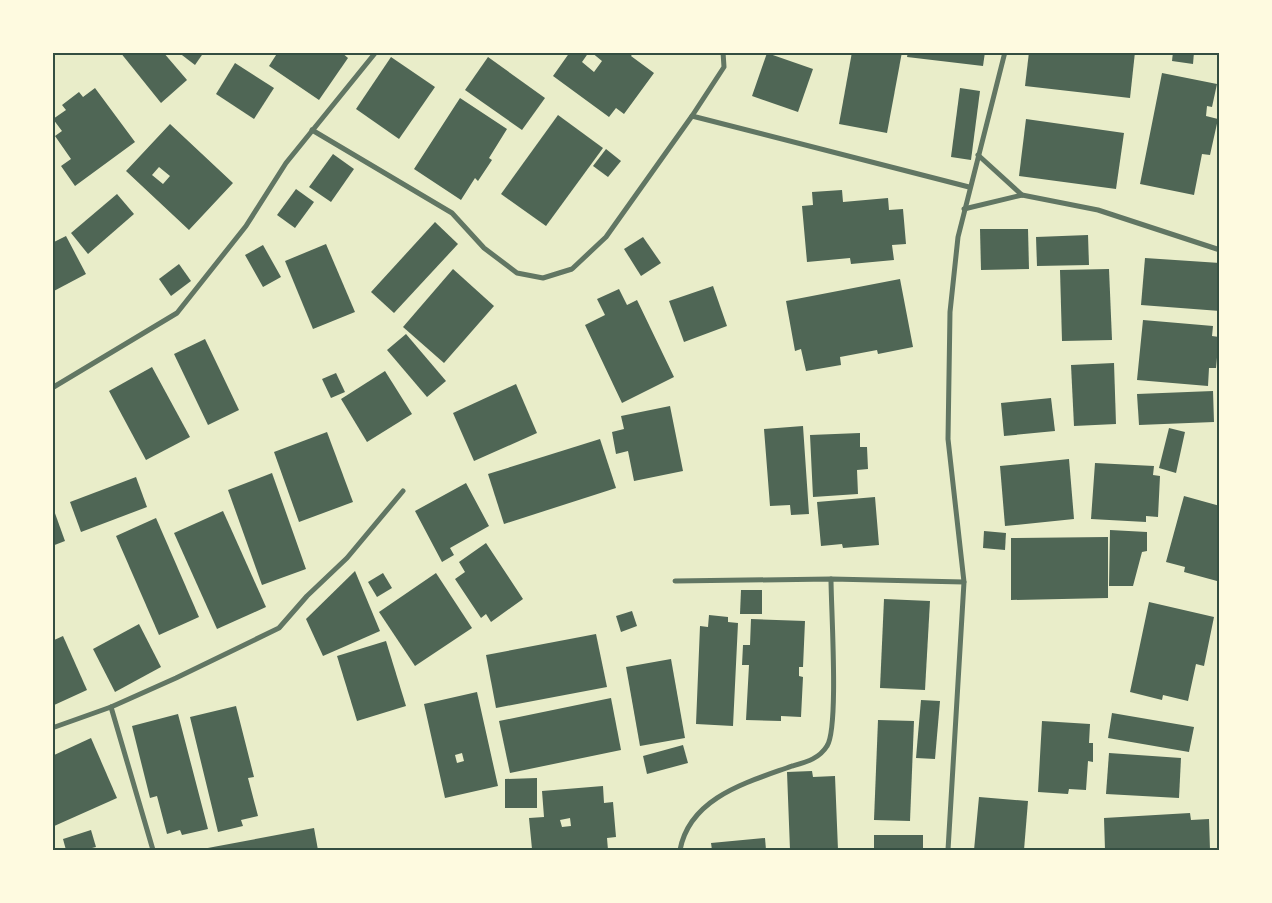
<svg xmlns="http://www.w3.org/2000/svg" width="1272" height="903" viewBox="0 0 1272 903" font-family="Poppins,sans-serif">
<rect width="100%" height="100%" fill="#e9edc9"/>
<g fill="#4f6655" fill-rule="evenodd">
<path d="M120,52H163L187,80L161,103Z"/>
<path d="M178,52H204L195,65Z"/>
<path d="M278,52H341L348,58L319,100L269,66Z"/>
<path d="M570,52H589L582,62L594,72L602,61L591,52H634L631,56L654,73L624,114L616,108L609,117L553,76Z"/>
<path d="M852,52H902L887,133L839,124Z"/>
<path d="M908,52H985L983,66L907,57Z"/>
<path d="M1029,52H1135L1130,98L1025,86Z"/>
<path d="M1173,52H1194L1193,64L1172,61Z"/>
<path d="M767,53L813,69L798,112L752,96Z"/>
<path d="M391,57L435,87L399,139L356,109Z"/>
<path d="M488,57L545,98L522,130L465,90Z"/>
<path d="M235,63L274,88L254,119L216,94Z"/>
<path d="M1162,73L1217,84L1212,107L1207,106L1206,116L1218,119L1210,155L1202,154L1194,195L1140,184Z"/>
<path d="M95,88L135,142L75,186L61,166L71,159L55,136L62,131L53,119L66,110L62,105L79,92L83,97Z"/>
<path d="M960,88L980,91L971,160L951,157Z"/>
<path d="M460,98L507,129L489,158L492,160L478,181L475,178L461,200L414,169Z"/>
<path d="M558,115L603,148L546,226L501,194Z"/>
<path d="M1026,119L1124,133L1116,189L1019,176Z"/>
<path d="M170,124L233,183L189,230L126,171ZM159,167L170,176L163,184L152,175Z"/>
<path d="M606,149L621,161L608,177L593,166Z"/>
<path d="M333,154L354,169L331,202L309,187Z"/>
<path d="M296,189L314,202L295,228L277,215Z"/>
<path d="M842,190L843,202L888,198L889,210L903,209L906,244L892,245L894,260L851,264L850,258L807,262L802,206L813,205L812,192Z"/>
<path d="M117,194L134,214L88,254L71,233Z"/>
<path d="M435,222L458,244L394,313L371,292Z"/>
<path d="M980,229H1028L1029,269L981,270Z"/>
<path d="M1088,235L1089,265L1037,266L1036,237Z"/>
<path d="M66,236L86,274L52,292V243Z"/>
<path d="M643,237L661,263L641,276L624,249Z"/>
<path d="M326,244L355,312L313,329L285,261Z"/>
<path d="M263,245L281,277L263,287L245,255Z"/>
<path d="M1145,258L1220,263V311L1141,305Z"/>
<path d="M179,264L191,281L171,296L159,279Z"/>
<path d="M453,269L494,306L444,363L403,327Z"/>
<path d="M1109,269L1112,340L1062,341L1060,270Z"/>
<path d="M900,279L913,347L878,354L877,350L840,357L841,365L806,371L801,349L795,351L786,301Z"/>
<path d="M713,286L727,326L684,342L669,301Z"/>
<path d="M619,289L627,305L637,300L674,377L622,403L585,325L605,315L597,299Z"/>
<path d="M1143,320L1213,326L1212,336L1219,337L1216,368H1209L1208,386L1137,380Z"/>
<path d="M406,334L446,381L427,397L387,350Z"/>
<path d="M205,339L239,410L208,425L174,354Z"/>
<path d="M1114,363L1116,424L1074,426L1071,365Z"/>
<path d="M152,367L190,437L146,460L109,391Z"/>
<path d="M385,371L412,414L367,442L341,399Z"/>
<path d="M336,373L345,392L331,398L322,379Z"/>
<path d="M516,384L537,433L474,461L453,413Z"/>
<path d="M1213,391L1214,422L1139,425L1137,394Z"/>
<path d="M1051,398L1055,431L1004,436L1001,403Z"/>
<path d="M670,406L683,471L634,481L628,451L616,454L612,432L624,429L621,416Z"/>
<path d="M803,426L809,514L791,515L790,505L770,506L764,429Z"/>
<path d="M1169,428L1185,432L1176,473L1159,468Z"/>
<path d="M327,432L353,502L299,522L274,452Z"/>
<path d="M860,433V447H867L868,469L857,470L858,494L813,497L810,435Z"/>
<path d="M600,439L616,488L504,524L488,474Z"/>
<path d="M1069,459L1074,519L1005,526L1000,466Z"/>
<path d="M1095,463L1154,466L1153,475L1160,476L1158,517L1146,516V522L1091,519Z"/>
<path d="M272,473L306,569L262,585L228,490Z"/>
<path d="M136,477L147,507L81,532L70,502Z"/>
<path d="M466,483L489,526L450,548L454,555L442,562L415,511Z"/>
<path d="M1184,496L1220,506V570L1217,581L1184,572L1185,567L1166,562Z"/>
<path d="M875,497L879,545L843,548L842,544L821,546L817,502Z"/>
<path d="M52,505L65,541L52,546Z"/>
<path d="M223,511L266,607L217,629L174,533Z"/>
<path d="M156,518L199,617L159,635L116,536Z"/>
<path d="M1110,530L1147,532V551L1142,552L1133,586H1109Z"/>
<path d="M984,531L1006,533L1005,550L983,548Z"/>
<path d="M1108,537V598L1011,600V538Z"/>
<path d="M486,543L523,599L491,622L486,614L481,618L455,579L465,572L459,562Z"/>
<path d="M355,571L380,631L323,656L306,619Z"/>
<path d="M383,573L392,588L377,597L368,582Z"/>
<path d="M436,573L472,628L415,666L379,612Z"/>
<path d="M741,590H762V614H740Z"/>
<path d="M884,599L930,601L925,690L880,688Z"/>
<path d="M1149,602L1214,617L1204,666L1196,664L1188,701L1163,695L1162,700L1130,692Z"/>
<path d="M632,611L637,626L621,632L616,616Z"/>
<path d="M709,615L728,617V622L738,623L733,726L696,724L700,626L708,627Z"/>
<path d="M751,619L805,621L803,667H799V676L803,677L801,717L781,716V721L746,720L749,665H742L743,645H750Z"/>
<path d="M139,624L161,667L115,692L93,649Z"/>
<path d="M596,634L607,687L496,708L486,655Z"/>
<path d="M63,636L87,690L52,706V641Z"/>
<path d="M386,641L406,706L357,721L337,656Z"/>
<path d="M671,659L685,738L640,746L626,667Z"/>
<path d="M477,692L498,786L445,798L424,704ZM462,753L464,761L457,763L455,755Z"/>
<path d="M611,698L621,750L510,773L499,721Z"/>
<path d="M921,700L940,701L935,759L916,758Z"/>
<path d="M236,706L254,777L248,778L258,816L241,820L243,826L218,832L190,717Z"/>
<path d="M1112,713L1194,727L1189,752L1108,738Z"/>
<path d="M178,714L208,829L182,835L180,830L167,834L157,796L150,798L132,726Z"/>
<path d="M878,720L914,721L910,821L874,820Z"/>
<path d="M1042,721L1090,724L1089,743H1093V762L1088,761L1086,790L1069,789L1068,794L1038,792Z"/>
<path d="M91,738L117,798L52,827V756Z"/>
<path d="M683,745L688,763L647,774L643,756Z"/>
<path d="M1109,753L1181,758L1179,798L1106,794Z"/>
<path d="M812,771L813,777L835,776L838,850H790L787,772Z"/>
<path d="M537,778V808H505V779Z"/>
<path d="M603,786L604,803L613,802L616,837L607,838L608,850L532,849L529,818L544,817L542,791ZM570,818L571,826L562,827L560,820Z"/>
<path d="M979,797L1028,801L1024,850H974Z"/>
<path d="M1190,813L1191,820L1209,819L1210,850H1105L1104,818Z"/>
<path d="M314,828L318,850H197Z"/>
<path d="M91,830L96,847L84,850H66L63,839Z"/>
<rect x="874" y="835" width="49" height="15"/>
<path d="M765,838L766,850H712L711,843Z"/>
</g>
<g fill="none" stroke-linecap="round" stroke-linejoin="round">
<g stroke="#617663" stroke-width="5">
<path d="M692,116L969,187"/>
<path d="M312,130L452,213L484,248L517,273L543,278L572,269L606,237L692,116L724,67L723,52"/>
<path d="M978,155L1022,195"/>
<path d="M964,209L1022,195L1098,210L1220,250"/>
<path d="M52,388L177,313L246,226L286,163L376,52"/>
<path d="M675,581L831,579L964,582"/>
<path d="M111,707L153,850"/>
<path d="M52,728L111,707L176,678L279,628L307,596L347,558L403,491"/>
<path d="M680,850C690,797 748,782 792,766C806,762 819,759 827,746C839,728 831,608 831,579"/>
<path d="M948,850L964,582L948,439L950,312L958,237L1005,52"/>
</g>
</g>
<rect width="1272" height="903" fill="none" stroke="#fefae0" stroke-width="108"/>
<rect x="54" y="54" width="1164" height="795" fill="none" stroke="#344e41" stroke-width="2"/>
</svg>
